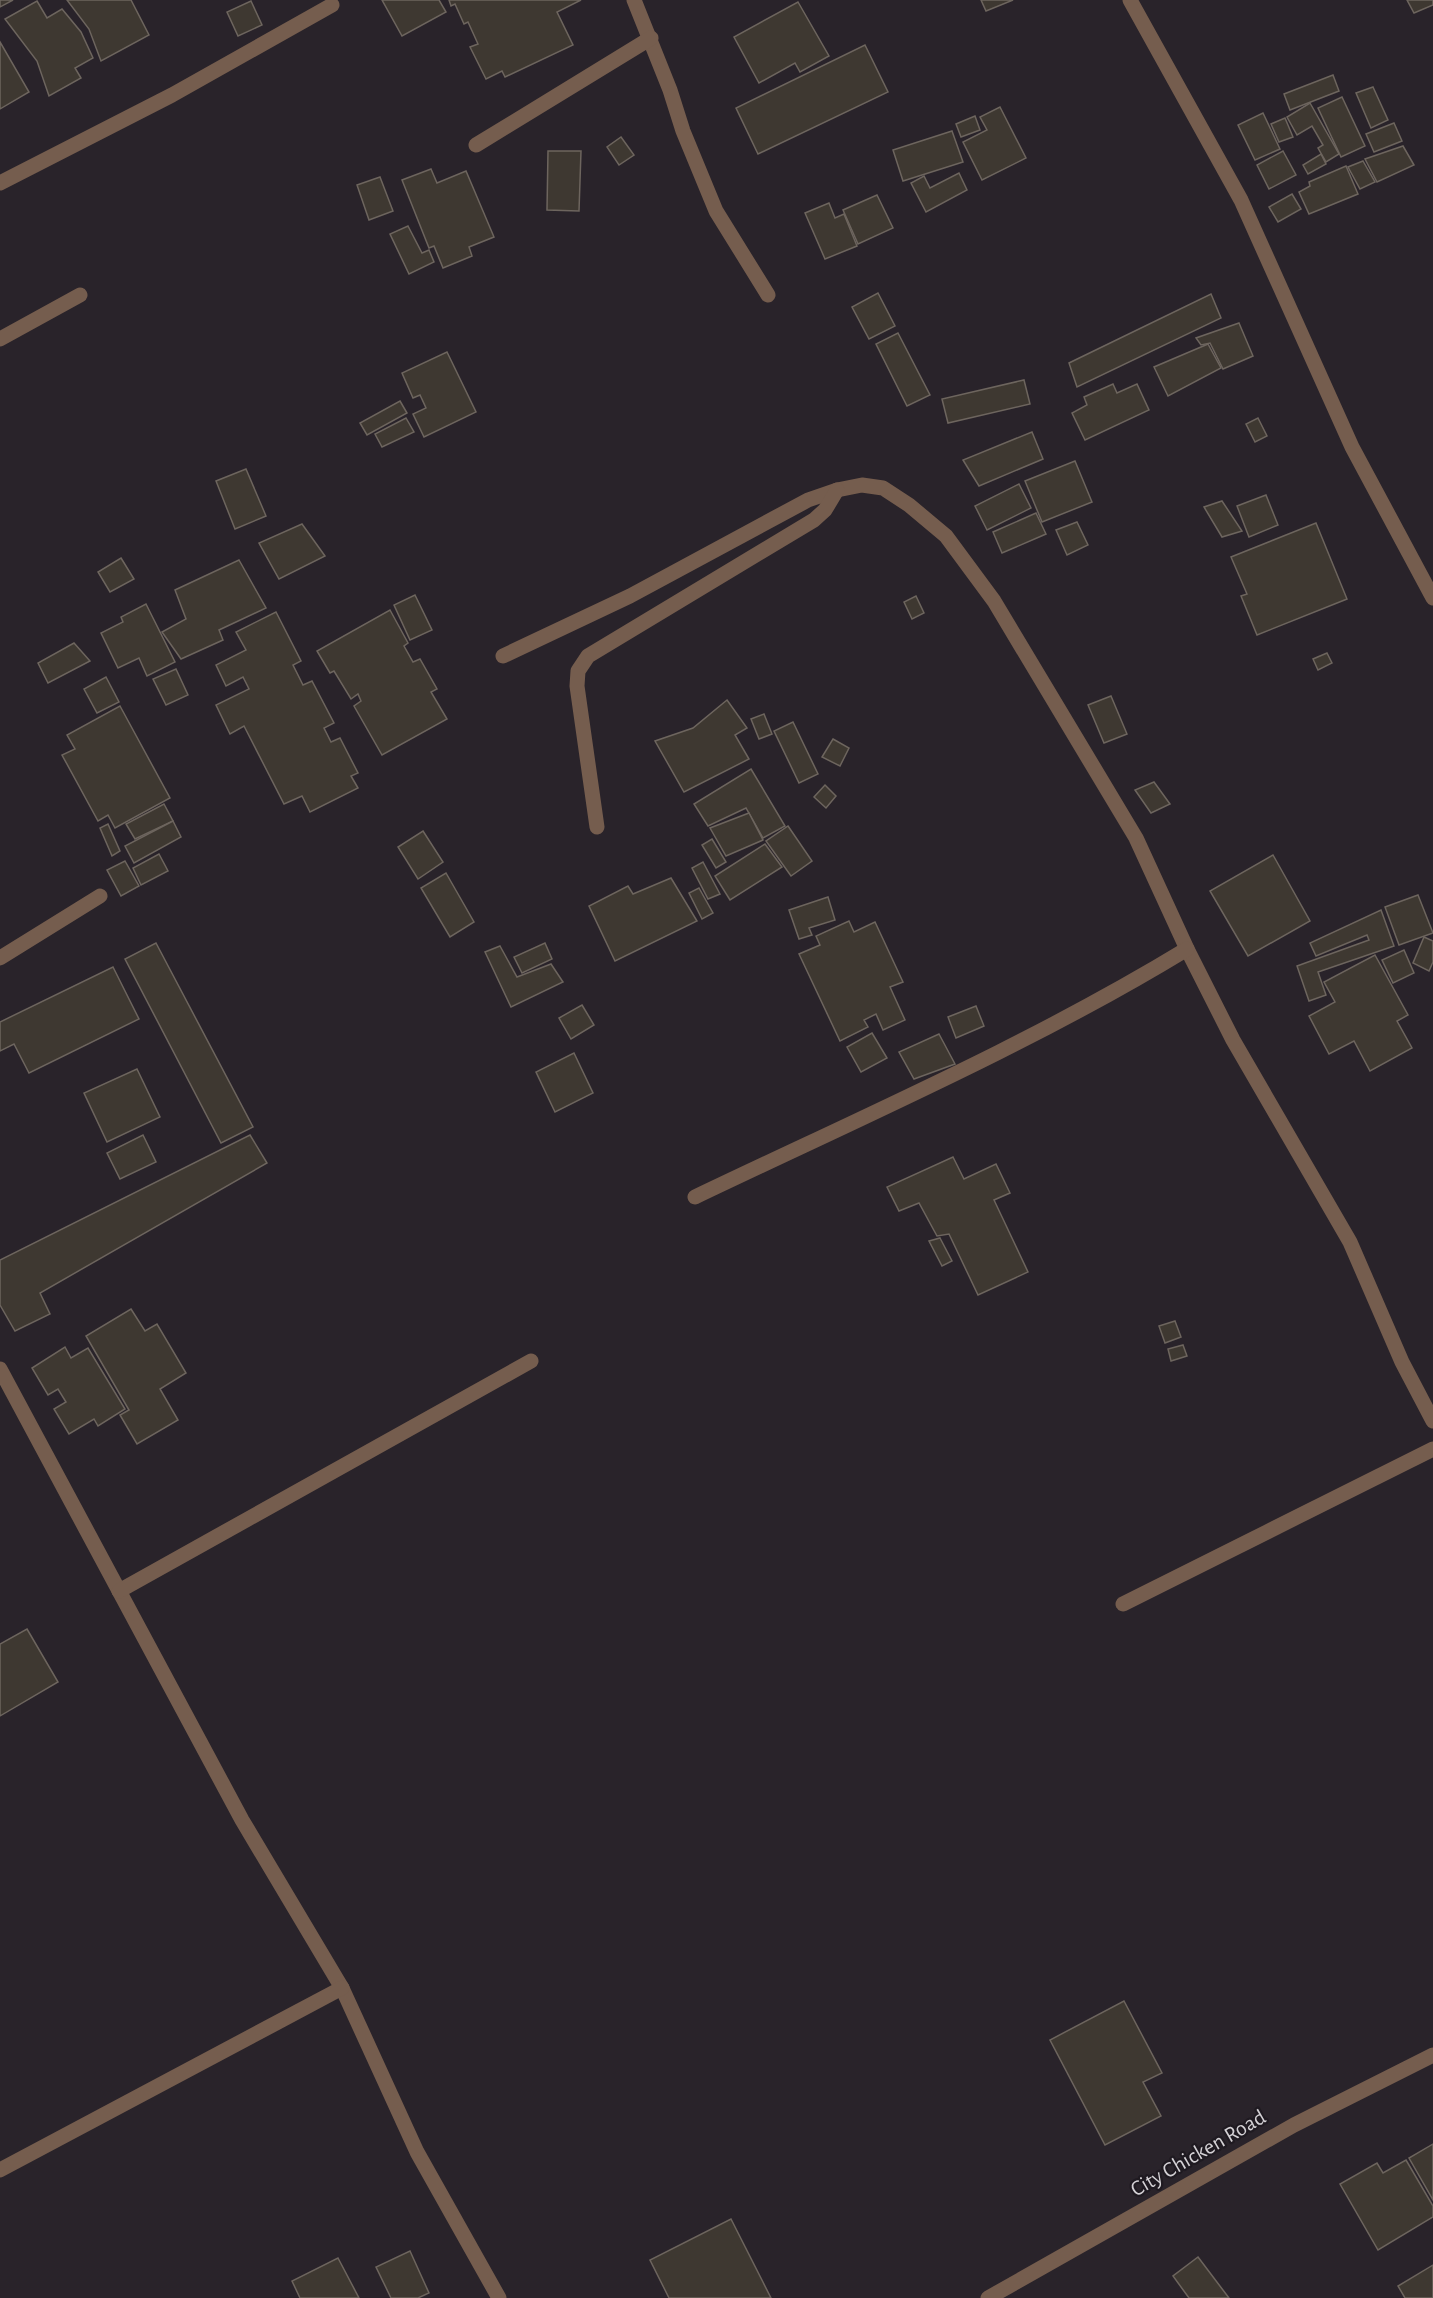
<svg xmlns="http://www.w3.org/2000/svg" width="1433" height="2298" viewBox="0 0 1433 2298" font-family="'Alegreya Sans',sans-serif">
<rect width="100%" height="100%" fill="#29232a"/>
<g fill="#3e3831" stroke="#6d655e" stroke-width="1.5">
<path d="M0,0H13L0,7Z"/>
<path d="M67,0H131L149,35L101,61L89,29Z"/>
<path d="M382,0H439L446,12L402,36Z"/>
<path d="M449,0H581L557,12L573,45L505,77L502,71L486,79L470,47L478,44L468,22L464,24L455,4L451,6Z"/>
<path d="M981,0H1013L986,11Z"/>
<path d="M1407,0H1433V5L1414,13Z"/>
<path d="M37,1L47,18L62,9L81,32L93,58L75,68L81,78L49,96L37,61L5,19Z"/>
<path d="M251,1L262,25L238,36L227,12Z"/>
<path d="M798,2L829,56L800,72L795,63L759,83L734,37Z"/>
<path d="M0,42L29,92L0,109Z"/>
<path d="M865,45L888,92L758,154L736,108Z"/>
<path d="M1333,75L1339,91L1290,110L1284,94Z"/>
<path d="M1373,87L1388,120L1371,128L1356,93Z"/>
<path d="M1342,97L1365,146L1341,157L1318,108Z"/>
<path d="M1310,103L1339,154L1326,162L1318,148L1323,145L1312,126L1297,135L1287,117Z"/>
<path d="M1000,107L1026,158L982,180L963,142L987,130L980,117Z"/>
<path d="M1263,113L1280,149L1255,160L1238,125Z"/>
<path d="M975,116L980,130L961,137L956,124Z"/>
<path d="M1285,118L1293,137L1279,142L1271,124Z"/>
<path d="M1394,123L1402,141L1374,152L1366,134Z"/>
<path d="M952,131L963,162L903,181L893,150Z"/>
<path d="M621,137L634,155L619,165L607,147Z"/>
<path d="M1403,146L1414,165L1377,182L1365,159Z"/>
<path d="M548,151H581L579,211L547,210Z"/>
<path d="M1283,151L1296,175L1269,189L1257,165Z"/>
<path d="M1321,154L1326,164L1308,174L1303,165Z"/>
<path d="M1363,161L1375,182L1360,189L1348,167Z"/>
<path d="M1346,166L1358,194L1309,214L1299,192L1310,186L1309,182Z"/>
<path d="M431,169L437,183L466,171L494,237L469,247L472,256L443,268L434,246L429,248L402,180Z"/>
<path d="M959,173L967,190L926,212L911,183L924,176L930,188Z"/>
<path d="M380,177L393,211L369,220L357,185Z"/>
<path d="M1292,194L1301,209L1278,222L1269,207Z"/>
<path d="M877,195L893,228L858,244L843,210Z"/>
<path d="M829,203L835,218L844,214L857,246L825,259L805,213Z"/>
<path d="M408,226L422,253L429,250L434,262L409,274L390,234Z"/>
<path d="M878,293L895,326L869,339L852,307Z"/>
<path d="M1211,294L1221,318L1077,387L1069,363Z"/>
<path d="M1239,323L1253,356L1223,369L1210,343L1201,345L1196,338Z"/>
<path d="M898,333L930,395L907,406L876,344Z"/>
<path d="M1208,344L1221,368L1168,396L1154,367Z"/>
<path d="M447,352L476,412L424,437L413,414L426,408L420,395L413,398L402,373Z"/>
<path d="M1024,380L1030,404L948,423L942,399Z"/>
<path d="M1113,384L1117,393L1137,384L1149,410L1085,440L1072,413L1087,405L1084,397Z"/>
<path d="M400,401L407,413L367,435L360,423Z"/>
<path d="M406,418L414,432L382,447L375,434Z"/>
<path d="M1258,418L1267,436L1255,442L1246,424Z"/>
<path d="M1032,432L1043,459L979,486L963,460Z"/>
<path d="M1075,461L1092,502L1042,522L1025,481Z"/>
<path d="M246,469L266,516L235,529L216,481Z"/>
<path d="M1019,484L1031,508L987,530L975,506Z"/>
<path d="M1266,495L1278,525L1249,537L1237,506Z"/>
<path d="M1222,501L1242,531L1222,537L1204,507Z"/>
<path d="M1036,513L1046,534L1002,553L993,532Z"/>
<path d="M1077,522L1088,545L1067,555L1056,530Z"/>
<path d="M1316,523L1347,599L1257,635L1241,596L1247,594L1231,557Z"/>
<path d="M302,524L325,556L279,579L259,543Z"/>
<path d="M121,558L134,579L110,592L98,572Z"/>
<path d="M239,560L266,608L219,630L223,640L181,659L162,632L186,619L175,590Z"/>
<path d="M415,595L432,630L410,640L394,605Z"/>
<path d="M916,596L924,613L912,619L904,602Z"/>
<path d="M146,604L175,662L147,676L139,658L118,668L101,633L123,622L121,617Z"/>
<path d="M390,610L408,643L404,646L413,662L420,659L437,689L431,692L447,719L382,755L354,706L361,701L358,694L351,699L334,671L330,673L317,651Z"/>
<path d="M276,612L301,661L293,665L303,685L312,681L334,723L324,728L331,742L340,738L358,773L351,776L358,788L310,812L302,796L284,804L244,726L230,734L216,705L249,689L243,677L226,686L216,665L246,650L236,632Z"/>
<path d="M74,643L90,661L48,683L38,663Z"/>
<path d="M1327,653L1332,663L1318,670L1313,659Z"/>
<path d="M176,669L188,695L166,705L153,679Z"/>
<path d="M106,677L119,702L97,713L84,689Z"/>
<path d="M1111,696L1127,734L1104,743L1088,705Z"/>
<path d="M727,700L747,728L735,735L749,759L684,792L655,741L693,728Z"/>
<path d="M120,706L170,798L115,828L108,815L98,821L62,755L75,749L67,735Z"/>
<path d="M764,714L772,734L759,739L751,719Z"/>
<path d="M793,722L818,774L799,783L774,731Z"/>
<path d="M833,739L849,748L840,766L822,757Z"/>
<path d="M751,769L785,826L763,838L746,808L708,826L694,804Z"/>
<path d="M1154,782L1170,804L1151,813L1135,790Z"/>
<path d="M825,785L836,796L826,808L814,797Z"/>
<path d="M164,804L173,821L135,839L126,824Z"/>
<path d="M749,813L763,840L726,856L710,828Z"/>
<path d="M173,821L181,837L134,863L125,846Z"/>
<path d="M108,824L120,851L112,856L100,828Z"/>
<path d="M788,826L812,861L791,876L766,841Z"/>
<path d="M423,831L443,862L418,879L398,847Z"/>
<path d="M712,839L726,862L716,868L702,845Z"/>
<path d="M765,844L782,867L730,900L715,876Z"/>
<path d="M159,854L168,871L141,885L133,868Z"/>
<path d="M1273,855L1310,921L1248,956L1210,891Z"/>
<path d="M125,861L139,886L121,896L107,870Z"/>
<path d="M703,862L720,894L708,899L692,868Z"/>
<path d="M446,873L474,922L450,937L421,888Z"/>
<path d="M671,878L697,921L615,961L589,906L628,886L633,894Z"/>
<path d="M699,888L713,913L702,919L689,893Z"/>
<path d="M1418,895L1433,933L1399,945L1385,907Z"/>
<path d="M828,897L835,920L809,928L812,935L799,939L789,910Z"/>
<path d="M1381,910L1394,946L1318,972L1326,995L1309,1001L1297,966L1369,940L1367,935L1316,956L1310,943Z"/>
<path d="M849,921L854,932L875,922L903,982L890,987L905,1020L883,1030L876,1014L864,1020L868,1027L840,1041L799,954L820,945L816,936Z"/>
<path d="M1424,937L1433,941V962L1429,971L1413,963Z"/>
<path d="M156,943L253,1127L221,1143L125,959Z"/>
<path d="M545,943L552,959L522,973L514,957Z"/>
<path d="M500,946L517,977L551,964L563,982L511,1007L485,952Z"/>
<path d="M1404,950L1414,973L1393,983L1382,960Z"/>
<path d="M1375,955L1408,1015L1397,1021L1412,1048L1370,1071L1354,1041L1329,1054L1309,1016L1335,1002L1324,982Z"/>
<path d="M113,967L139,1019L29,1073L14,1044L0,1051V1022Z"/>
<path d="M582,1005L594,1025L571,1039L559,1018Z"/>
<path d="M976,1006L984,1026L956,1038L948,1017Z"/>
<path d="M872,1033L887,1058L861,1072L847,1047Z"/>
<path d="M939,1034L955,1064L914,1079L899,1052Z"/>
<path d="M574,1053L593,1093L555,1112L536,1072Z"/>
<path d="M137,1069L160,1117L107,1142L84,1093Z"/>
<path d="M143,1135L156,1162L120,1179L107,1153Z"/>
<path d="M250,1135L267,1163L40,1293L50,1314L15,1331L0,1305V1260Z"/>
<path d="M953,1157L964,1179L996,1164L1010,1193L994,1200L1028,1272L978,1295L949,1234L937,1236L919,1203L899,1211L887,1187Z"/>
<path d="M940,1238L952,1261L942,1266L929,1241Z"/>
<path d="M131,1309L145,1331L157,1324L186,1373L160,1389L178,1420L137,1444L120,1415L129,1410L86,1336Z"/>
<path d="M1175,1321L1181,1337L1165,1343L1159,1326Z"/>
<path d="M1183,1345L1187,1356L1171,1361L1168,1349Z"/>
<path d="M65,1347L71,1358L88,1348L125,1409L98,1426L94,1419L69,1434L54,1409L66,1402L58,1389L48,1395L32,1368Z"/>
<path d="M27,1629L58,1682L0,1716V1644Z"/>
<path d="M1124,2001L1162,2073L1143,2082L1161,2116L1105,2145L1050,2040Z"/>
<path d="M1433,2144V2200L1409,2158Z"/>
<path d="M1406,2160L1433,2206V2217L1378,2250L1340,2184L1377,2163L1383,2173Z"/>
<path d="M731,2219L771,2298H669L650,2260Z"/>
<path d="M410,2251L429,2293L418,2298H391L376,2267Z"/>
<path d="M1198,2257L1229,2298H1189L1173,2276Z"/>
<path d="M338,2258L359,2298H300L292,2281Z"/>
<path d="M1433,2265V2298H1405L1398,2286Z"/>
</g>
<g fill="none" stroke-linecap="round" stroke-linejoin="round">
<g stroke="#755d4e" stroke-width="15">
<path d="M634,0L670,90L683,131L716,211L768,295"/>
<path d="M1130,0L1241,200L1352,447L1433,598"/>
<path d="M476,145L651,38"/>
<path d="M0,183L172,95L332,5"/>
<path d="M0,339L80,295"/>
<path d="M503,656L630,596L808,500L837,490L862,485L883,488L909,505L946,536L994,601L1136,838L1187,949L1233,1040L1350,1242L1402,1362L1433,1421"/>
<path d="M597,827L577,686L578,671L588,656L814,520L825,510L837,490"/>
<path d="M0,958L100,896"/>
<path d="M695,1197C860,1118 1031,1044 1187,949"/>
<path d="M0,1369L242,1820L342,1988L417,2152L499,2298"/>
<path d="M119,1591L531,1361"/>
<path d="M1123,1604L1433,1449"/>
<path d="M0,2170L342,1988"/>
<path d="M988,2298L1294,2125L1433,2055"/>
</g>
</g>
<g text-anchor="middle" dominant-baseline="central" stroke-width="4.5" stroke-linejoin="round" paint-order="stroke">
<g font-size="22" fill="#d4d1d5" stroke="#1f1a21">
<text transform="translate(1198 2153) rotate(-30)">City Chicken Road</text>
</g>
</g>
</svg>
